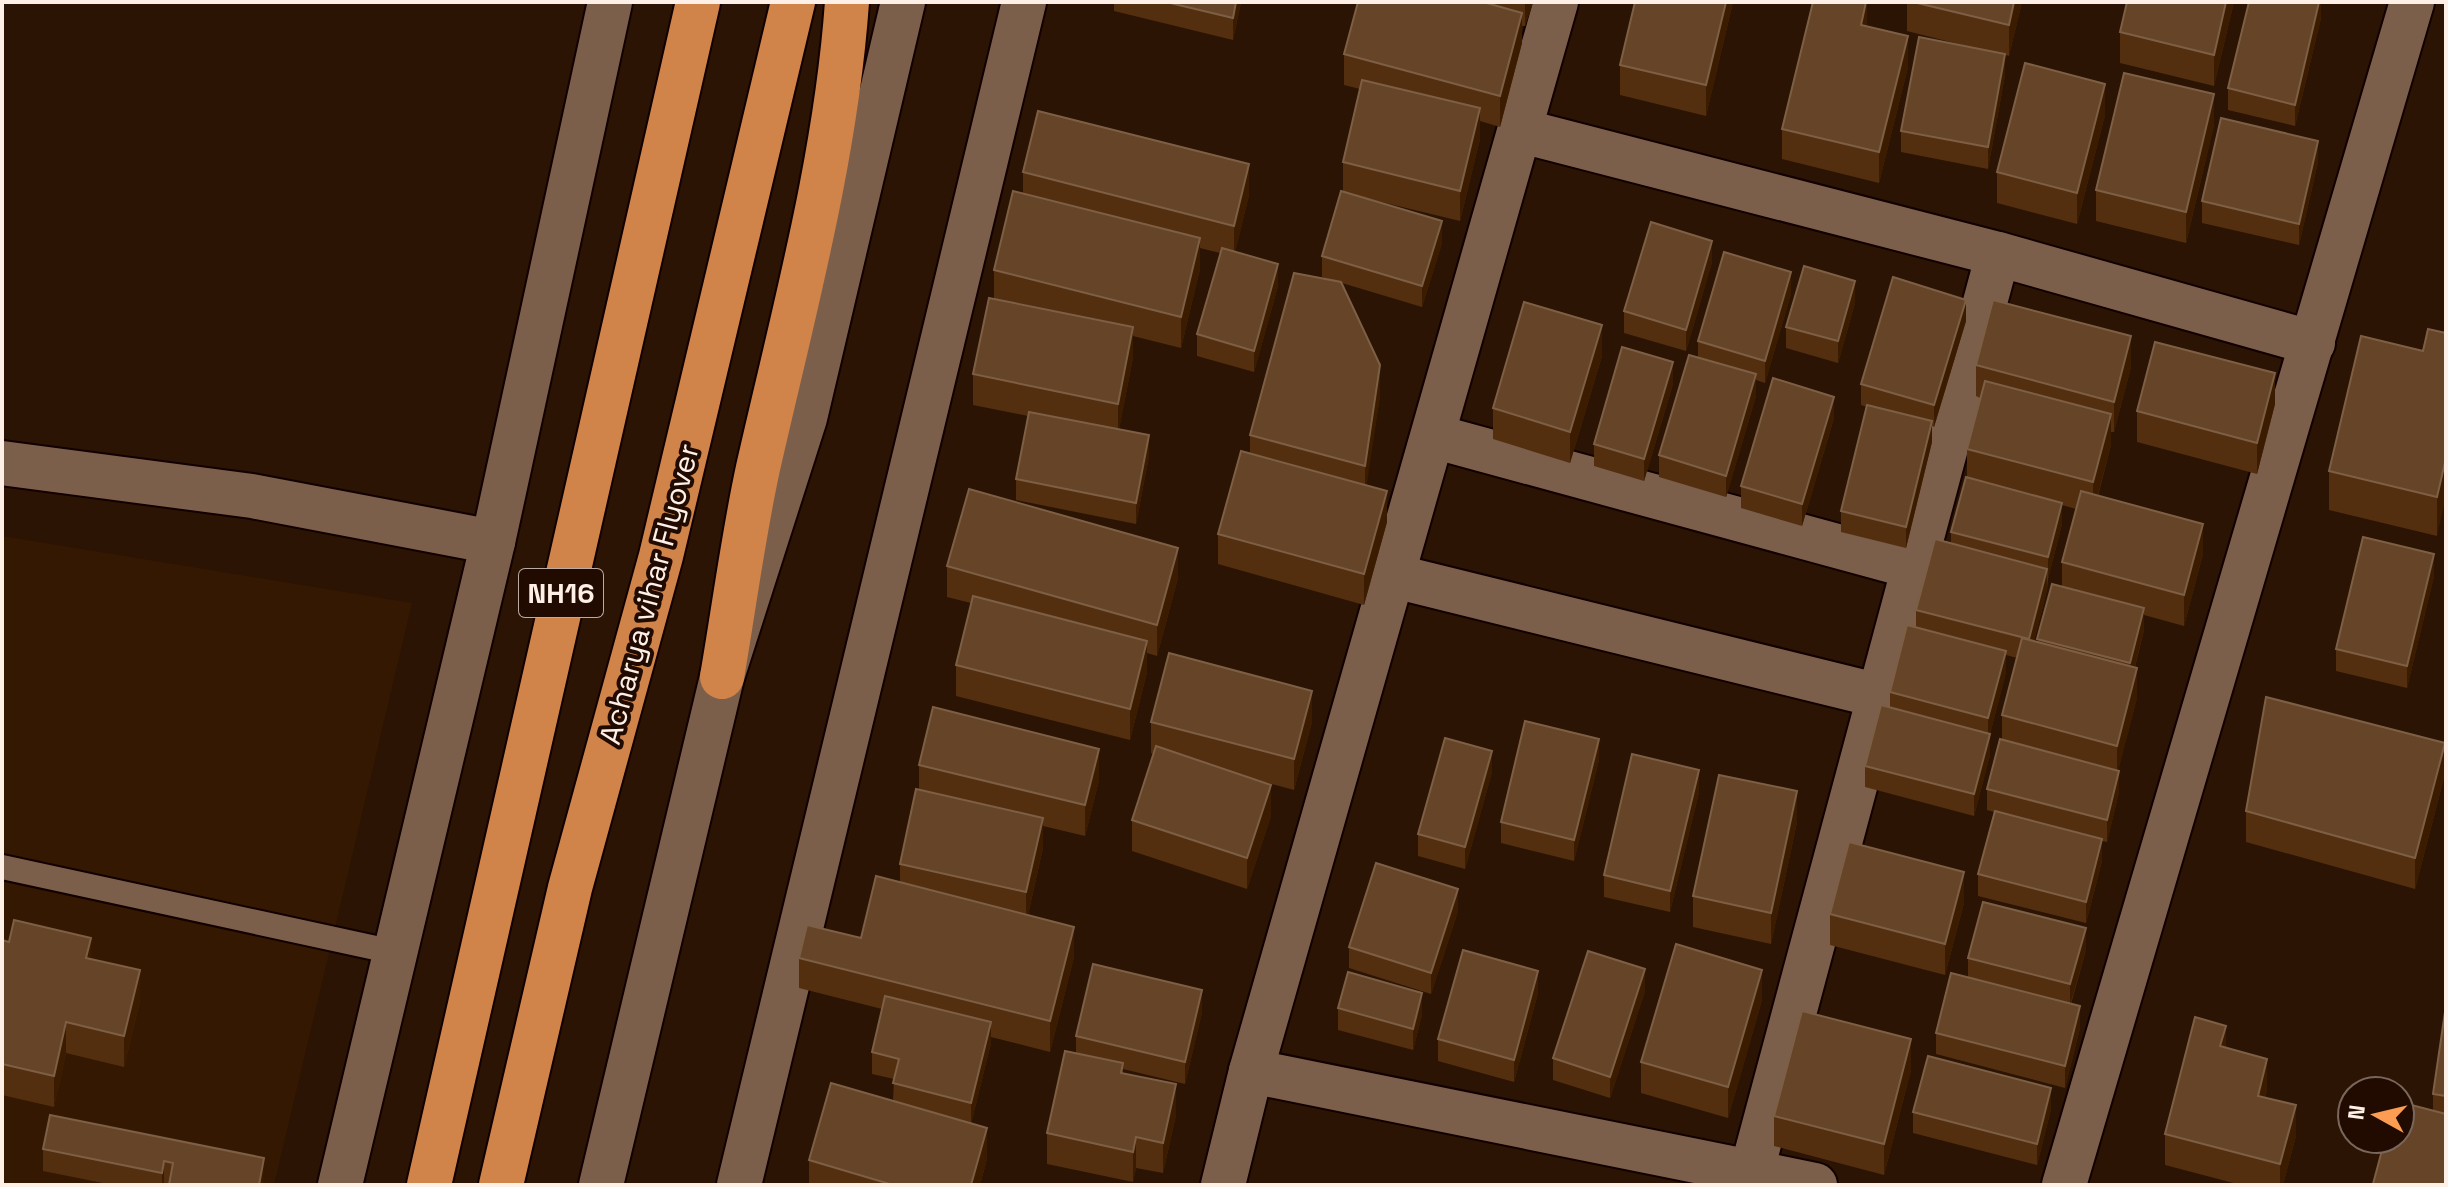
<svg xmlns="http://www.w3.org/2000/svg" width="2448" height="1187" viewBox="0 0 2448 1187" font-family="'Space Grotesk',sans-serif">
<rect width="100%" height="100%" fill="#2b1403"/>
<path fill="#351801" d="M2,536L412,603L274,1185H2Z"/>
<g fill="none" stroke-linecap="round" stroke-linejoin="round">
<defs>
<path id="lane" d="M2,867L394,952"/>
<g id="street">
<path d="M1522,131L1998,254L2313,343"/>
<path d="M1433,436L1914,567"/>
<path d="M2,463L252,496L493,542"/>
<path d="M1394,576L1880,696"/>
<path d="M1251,1071L1815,1185"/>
<path d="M1752,1170L1998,254"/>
<path d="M739,1185L1024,2"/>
<path d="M1223,1185L1251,1071L1556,2"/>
<path d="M2064,1185L2412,2"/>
</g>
<g id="secondary">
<path d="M340,1185L493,542L610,2"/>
<path d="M601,1185L722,677L805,418L903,2"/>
</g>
<g id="highway">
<path d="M722,677C734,608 743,537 758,468C793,314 836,159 847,2"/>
<path d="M429,1185L698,2"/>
<path d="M501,1185L570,888L661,556L793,2"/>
</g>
</defs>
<use href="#lane" stroke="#120100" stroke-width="28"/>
<use href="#street" stroke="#120100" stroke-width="48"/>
<use href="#secondary" stroke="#120100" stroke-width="48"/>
<use href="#highway" stroke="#120100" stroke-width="48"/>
<use href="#lane" stroke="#7b5f4b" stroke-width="24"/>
<use href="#street" stroke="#7b5f4b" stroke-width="44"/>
<use href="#secondary" stroke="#7b5f4b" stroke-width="44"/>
<use href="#highway" stroke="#d08449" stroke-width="44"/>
</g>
<g fill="#532f10" fill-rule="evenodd">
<path d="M1114,2H1241L1233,40L1114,11Z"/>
<path d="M1358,2H1533L1525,26H1522V43L1500,127L1480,121V139L1460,221L1365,198L1442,243L1422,307L1342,283L1380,396L1366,485L1387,522L1364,605L1218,564V534L1250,454V435L1331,280L1322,277V256L1343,191V162L1360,89L1344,85V54Z"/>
<path d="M1733,2L1706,116L1620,95V65Z"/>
<path d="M1907,2H2022L2009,56L2005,55V75L1988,169L1901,152V131L1974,48L1907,31Z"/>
<path d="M2234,2L2214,86L2120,63V32Z"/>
<path d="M2321,2V18L2295,126L2228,110V88Z"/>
<path d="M1867,27L1908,67L1879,183L1782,159V129Z"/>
<path d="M2105,115L2077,224L1997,203V172Z"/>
<path d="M2214,125L2186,243L2096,221V190Z"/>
<path d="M2318,162L2299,245L2202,223V201Z"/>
<path d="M1023,172L1249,195L1235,252L1278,286L1254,372L1197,356V334L1220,253L1200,248V269L1181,348L1133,336V358L1119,429L1149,456L1136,524L1016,500V479L1028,416L973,405V374L994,299V270L1023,194Z"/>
<path d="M1712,262L1686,351L1624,333V311Z"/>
<path d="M1791,294L1765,383L1756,380V396L1726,497L1659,477V455L1698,357V341Z"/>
<path d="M1855,303L1838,363L1786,348V327Z"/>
<path d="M1966,321L1934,427L1932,426V442L1906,548L1841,532V511L1867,407L1861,405V384Z"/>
<path d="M2446,333L2437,536L2329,510V471L2423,351Z"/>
<path d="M1602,356L1570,463L1493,439V408Z"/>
<path d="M1976,365L2131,367L2114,432H2111V445L2098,496L2203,554L2184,626L2144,615V630L2135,667L2137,698L2118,770L2119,792L2107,842L2102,841V861L2086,923L1978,896V874L1994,812L1987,810V789L2002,740V715L2017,658L2006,655V672L1990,734V755L1974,816L1865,787V766L1890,707V692L1916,627V610L1951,543V532L1967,478V449L1980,398L1976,396ZM2062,505L2076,509L2062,562V587L2037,642L2034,641L2047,590L2048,579L2062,524Z"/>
<path d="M1673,384L1644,481L1594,466V444Z"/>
<path d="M2275,404L2257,474L2137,442V411Z"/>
<path d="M1834,418L1802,526L1741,508V486Z"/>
<path d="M947,566L1178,578L1157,656L1147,653V672L1130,740L956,696V665L971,603L947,597Z"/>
<path d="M2434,576L2407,688L2336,671V649Z"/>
<path d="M1151,722H1312L1294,790L1257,780L1271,816L1247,889L1132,851V820L1154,754L1151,753Z"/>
<path d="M1599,760L1574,861L1501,843V822Z"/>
<path d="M919,765L1099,780L1085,836L1043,826V848L1028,915L1074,957L1050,1052L991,1037V1043L971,1124L987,1159L980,1185H809V1160L893,1101L894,1079L872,1074V1052L882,1009L799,988V958L861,938L900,882V864L919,790Z"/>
<path d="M1492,772L1465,869L1418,856V834Z"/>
<path d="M2445,774L2415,889L2246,842V811Z"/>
<path d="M1699,792L1670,912L1604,897V875Z"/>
<path d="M1797,822L1771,944L1693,927V896Z"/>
<path d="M1964,903L1945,975L1830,945V914Z"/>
<path d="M1458,911L1431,994L1349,968V947Z"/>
<path d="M2,940L91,959L140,1001L124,1067L66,1053L54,1107L2,1095Z"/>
<path d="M2086,950L2071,1004L2080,1028L2065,1088L1936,1054V1033L1968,977V958Z"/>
<path d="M2446,956V992H2444V961Z"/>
<path d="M1645,991L1610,1098L1553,1080V1058Z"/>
<path d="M1538,993L1514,1082L1438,1061V1039Z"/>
<path d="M1762,1000L1728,1118L1641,1093V1062Z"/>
<path d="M1338,1008L1422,1015L1413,1050L1338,1030Z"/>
<path d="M1202,1012L1185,1084L1123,1069V1074L1176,1115L1163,1173L1136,1168L1133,1182L1047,1164V1133L1076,1053V1036Z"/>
<path d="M2446,1012V1185L2433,1111V1094Z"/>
<path d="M2226,1048L2267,1090L2265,1098L2296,1136L2283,1185H2241L2165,1165V1134Z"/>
<path d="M1911,1070L1884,1175L1774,1146V1116Z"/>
<path d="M2051,1109L2037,1165L1913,1133V1112Z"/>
<path d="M50,1115L264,1180L169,1184L164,1183V1185H113L43,1171V1149Z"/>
</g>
<g fill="#3b1c01">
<path d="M1236,2H1241L1233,40V18Z"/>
<path d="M1525,2H1533L1525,26Z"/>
<path d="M1726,2H1733L1706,116V85Z"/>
<path d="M1867,2V31L1861,25Z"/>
<path d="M2014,2H2022L2009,56V25Z"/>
<path d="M2226,2H2234L2214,86V55Z"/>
<path d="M2319,2H2321V18L2295,126V105Z"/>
<path d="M1522,13V43L1500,127V96Z"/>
<path d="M1908,36V67L1879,183V152Z"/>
<path d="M2005,54V75L1988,169V147Z"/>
<path d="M2105,84V115L2077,224V193Z"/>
<path d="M2214,94V125L2186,243V212Z"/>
<path d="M1480,108V139L1460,221V191Z"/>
<path d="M2318,141V162L2299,245V224Z"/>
<path d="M1249,164V195L1234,257V226Z"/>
<path d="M1442,221V243L1422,307V286Z"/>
<path d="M1200,238V269L1181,348V317Z"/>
<path d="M1712,241V262L1686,351V330Z"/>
<path d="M1278,264V286L1254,372V351Z"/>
<path d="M1791,272V294L1765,383V361Z"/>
<path d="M1855,281V303L1838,363V341Z"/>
<path d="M1966,300V321L1934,427V405Z"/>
<path d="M1602,325V356L1570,463V432Z"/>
<path d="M1133,327V358L1118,435V404Z"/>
<path d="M2131,336V367L2114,432V402Z"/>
<path d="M1673,362V384L1644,481V459Z"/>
<path d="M1380,365V396L1365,497V466Z"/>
<path d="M2275,373V404L2257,474V443Z"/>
<path d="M1756,374V396L1726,497V476Z"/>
<path d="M1834,397V418L1802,526V504Z"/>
<path d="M2111,414V445L2093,513V482Z"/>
<path d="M1932,421V442L1906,548V527Z"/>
<path d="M1149,435V456L1136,524V503Z"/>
<path d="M2446,458V497L2437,536V497Z"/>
<path d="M1387,491V522L1364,605V574Z"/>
<path d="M2062,503V524L2048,579V557Z"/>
<path d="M2203,524V554L2184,626V595Z"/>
<path d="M1178,548V578L1157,656V625Z"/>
<path d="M2434,554V576L2407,688V666Z"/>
<path d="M2047,569V590L2029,661V639Z"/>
<path d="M2144,608V630L2130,685V663Z"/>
<path d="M1147,641V672L1130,740V709Z"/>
<path d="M2006,651V672L1990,734V755L1974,816V794L1988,739V718Z"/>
<path d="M2137,668V698L2117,776V746Z"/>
<path d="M1312,691V722L1294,790V759Z"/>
<path d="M1599,739V760L1574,861V840Z"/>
<path d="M2445,743V774L2415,889V858Z"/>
<path d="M1099,749V780L1085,836V805Z"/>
<path d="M1492,751V772L1465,869V847Z"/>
<path d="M1699,770V792L1670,912V891Z"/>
<path d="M2119,771V792L2107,842V820Z"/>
<path d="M1271,785V816L1247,889V858Z"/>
<path d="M1797,791V822L1771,944V913Z"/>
<path d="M1043,818V848L1026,923V892Z"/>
<path d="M2102,839V861L2086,923V902Z"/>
<path d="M1964,872V903L1945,975V944Z"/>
<path d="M1458,889V911L1431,994V973Z"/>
<path d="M1074,927V957L1050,1052V1021Z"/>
<path d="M2086,928V950L2070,1005V984Z"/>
<path d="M91,938V969L86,958Z"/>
<path d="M1645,969V991L1610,1098V1077Z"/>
<path d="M140,970V1001L124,1067V1036Z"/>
<path d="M1762,970V1000L1728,1118V1087Z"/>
<path d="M1538,971V993L1514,1082V1060Z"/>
<path d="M1202,990V1012L1185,1084V1062Z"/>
<path d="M1422,993V1015L1413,1050V1029Z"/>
<path d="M2080,1006V1028L2065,1088V1066Z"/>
<path d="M66,1022V1053L54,1107V1076Z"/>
<path d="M991,1022V1043L971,1124V1103Z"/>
<path d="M2226,1026V1057L2220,1046Z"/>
<path d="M1911,1039V1070L1884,1175V1144Z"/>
<path d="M2267,1059V1090L2258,1127V1096Z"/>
<path d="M1176,1084V1115L1163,1173V1143Z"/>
<path d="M2051,1088V1109L2037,1165V1144Z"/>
<path d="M2296,1105V1136L2283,1185H2280V1164Z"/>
<path d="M987,1128V1159L980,1185H971Z"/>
<path d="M1136,1137V1168L1133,1182V1152Z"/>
<path d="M264,1158L263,1185H259Z"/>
<path d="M164,1161V1185H162V1173Z"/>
</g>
<g fill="#654427" stroke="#7d5f45" stroke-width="2">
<path d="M1166,2H1236L1233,18Z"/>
<path d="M1358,2H1483L1522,13L1500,96L1344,54Z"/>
<path d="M1635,2H1726L1706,85L1620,65Z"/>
<path d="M1813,2H1866L1861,25L1908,36L1879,152L1782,129Z"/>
<path d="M1913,2H2014L2009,25Z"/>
<path d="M2127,2H2226L2214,55L2120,32Z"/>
<path d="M2249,2H2319L2295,105L2228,88Z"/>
<path d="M1919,37L2005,54L1988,147L1901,131Z"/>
<path d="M2025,63L2105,84L2077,193L1997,172Z"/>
<path d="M2124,73L2214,94L2186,212L2096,190Z"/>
<path d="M1362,80L1480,108L1460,191L1343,162Z"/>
<path d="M1038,111L1249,164L1234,226L1023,172Z"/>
<path d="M2221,118L2318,141L2299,224L2202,201Z"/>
<path d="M1013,191L1200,238L1181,317L994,270Z"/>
<path d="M1341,191L1442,221L1422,286L1322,256Z"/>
<path d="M1651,222L1712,241L1686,330L1624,311Z"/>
<path d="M1222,248L1278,264L1254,351L1197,334Z"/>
<path d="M1724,252L1791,272L1765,361L1698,341Z"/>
<path d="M1804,266L1855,281L1838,341L1786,327Z"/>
<path d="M1294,273L1341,282L1380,365L1365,466L1250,435Z"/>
<path d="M1893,277L1966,300L1934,405L1861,384Z"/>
<path d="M989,298L1133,327L1118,404L973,374Z"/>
<path d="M1993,300L2131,336L2114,402L1976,365Z"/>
<path d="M1524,302L1602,325L1570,432L1493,408Z"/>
<path d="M2428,329L2446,333V458L2437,497L2329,471L2361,336L2423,351Z"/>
<path d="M2155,342L2275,373L2257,443L2137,411Z"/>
<path d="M1622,347L1673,362L1644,459L1594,444Z"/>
<path d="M1689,355L1756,374L1726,476L1659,455Z"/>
<path d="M1773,378L1834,397L1802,504L1741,486Z"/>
<path d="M1985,381L2111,414L2093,482L1967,449Z"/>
<path d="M1867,405L1932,421L1906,527L1841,511Z"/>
<path d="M1029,412L1149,435L1136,503L1016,479Z"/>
<path d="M1241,451L1387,491L1364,574L1218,534Z"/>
<path d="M1966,477L2062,503L2048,557L1951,532Z"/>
<path d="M969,489L1178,548L1157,625L947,566Z"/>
<path d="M2081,491L2203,524L2184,595L2062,562Z"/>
<path d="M2363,537L2434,554L2407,666L2336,649Z"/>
<path d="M1935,539L2047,569L2029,639L1916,610Z"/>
<path d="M2052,584L2144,608L2130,663L2037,639Z"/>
<path d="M973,596L1147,641L1130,709L956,665Z"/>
<path d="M1907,625L2006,651L1988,718L1890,692Z"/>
<path d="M2022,638L2137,668L2117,746L2002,715Z"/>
<path d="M1169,653L1312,691L1294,759L1151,722Z"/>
<path d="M2266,697L2445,743L2415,858L2246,811Z"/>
<path d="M1881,705L1990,734L1974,794L1865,766Z"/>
<path d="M933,707L1099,749L1085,805L919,765Z"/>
<path d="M1525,721L1599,739L1574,840L1501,822Z"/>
<path d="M1445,738L1492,751L1465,847L1418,834Z"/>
<path d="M2000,739L2119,771L2107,820L1987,789Z"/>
<path d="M1156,746L1271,785L1247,858L1132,820Z"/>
<path d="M1632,754L1699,770L1670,891L1604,875Z"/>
<path d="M1719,775L1797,791L1771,913L1693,896Z"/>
<path d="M916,789L1043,818L1026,892L900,864Z"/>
<path d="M1995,811L2102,839L2086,902L1978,874Z"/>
<path d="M1849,842L1964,872L1945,944L1830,914Z"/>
<path d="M1376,863L1458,889L1431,973L1349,947Z"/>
<path d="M876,876L1074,927L1050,1021L799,958L807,925L861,938Z"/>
<path d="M1983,902L2086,928L2070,984L1968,958Z"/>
<path d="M14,920L91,938L86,958L140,970L124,1036L66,1022L54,1076L2,1064V940L9,942Z"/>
<path d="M1676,944L1762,970L1728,1087L1641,1062Z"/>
<path d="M1463,950L1538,971L1514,1060L1438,1039Z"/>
<path d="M1588,951L1645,969L1610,1077L1553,1058Z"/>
<path d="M1093,964L1202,990L1185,1062L1076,1036Z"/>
<path d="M1348,972L1422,993L1413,1029L1338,1008Z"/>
<path d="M1951,973L2080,1006L2065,1066L1936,1033Z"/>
<path d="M885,996L991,1022L971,1103L893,1083L899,1059L872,1052Z"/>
<path d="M1802,1011L1911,1039L1884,1144L1774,1116Z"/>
<path d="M2445,1012H2446V1096L2433,1094Z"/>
<path d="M2195,1017L2226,1026L2220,1046L2267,1059L2258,1096L2296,1105L2280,1164L2165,1134Z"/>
<path d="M1065,1051L1123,1063L1121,1073L1176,1084L1163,1143L1136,1137L1133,1152L1047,1133Z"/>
<path d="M1928,1056L2051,1088L2037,1144L1913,1112Z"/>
<path d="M831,1083L987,1128L971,1185H893L809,1160Z"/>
<path d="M2400,1102L2446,1114V1185L2373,1184L2385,1139H2400Z"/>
<path d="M50,1115L264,1158L259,1185H169L173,1163L164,1161L162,1173L43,1149Z"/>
</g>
<g text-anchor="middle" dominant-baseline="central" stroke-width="8" stroke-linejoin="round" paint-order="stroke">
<rect fill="#210b00" stroke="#bcaba2" stroke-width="2" x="519" y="569" width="84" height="48" rx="6"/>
<g font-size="28" font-weight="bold" fill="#fef0e7">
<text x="561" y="593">NH16</text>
</g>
<g font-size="30" fill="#fef0e7" stroke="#210b00">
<text transform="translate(649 594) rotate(-75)">Acharya vihar Flyover</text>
</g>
</g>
<rect width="2448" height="1187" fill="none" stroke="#fef0e7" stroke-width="8"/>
<g transform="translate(2376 1115) rotate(278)"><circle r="38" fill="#210b00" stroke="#79675c" stroke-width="2"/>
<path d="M0-6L14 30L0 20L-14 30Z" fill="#fc9d53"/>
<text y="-12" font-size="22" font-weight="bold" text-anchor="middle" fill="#fef0e7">N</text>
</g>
</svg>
